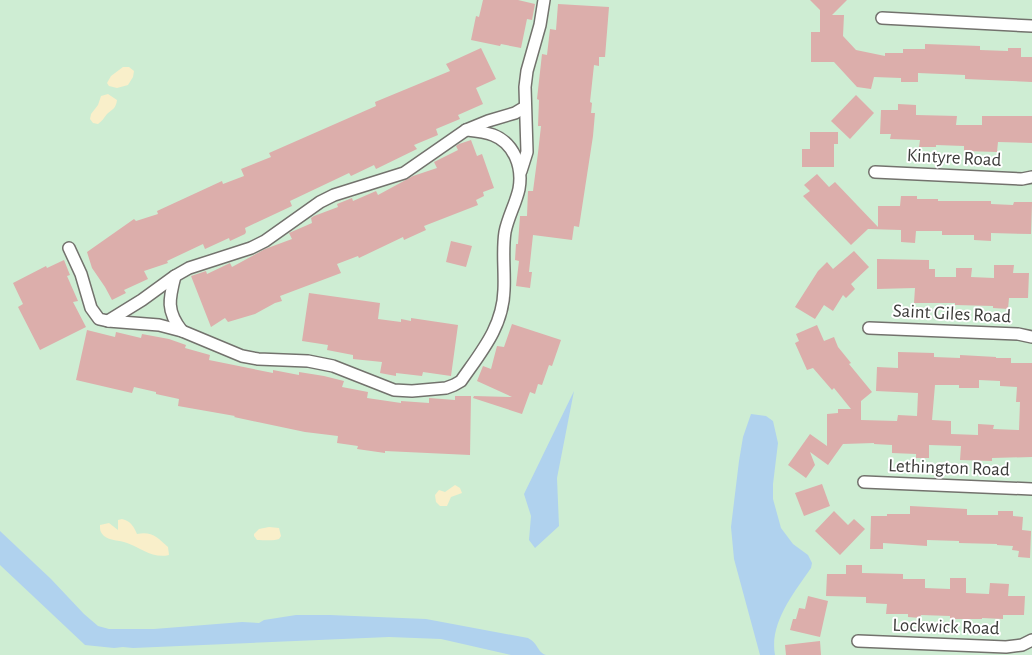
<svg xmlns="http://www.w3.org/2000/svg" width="1032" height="655" viewBox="0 0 1032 655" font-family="'Alegreya Sans',sans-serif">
<rect width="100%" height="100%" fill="#faf9f3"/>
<rect fill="#ceedd3" x="0" y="0" width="1032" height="655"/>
<g fill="#f9efca">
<path d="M123,67H129L134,71L133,77L128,85L117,88L109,86L107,83L111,76Z"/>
<path d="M108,94L117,100C116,108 113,109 107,114C104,118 102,121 98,124L93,123L90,119L91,114L98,105L101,96Z"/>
<path d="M455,485L460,488L462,493L451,497L447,506H440L436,502L435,495L439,490L445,492Z"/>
<path d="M122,519C131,521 134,527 137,534C152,531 158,538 168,547L169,555C153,559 141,548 127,543C119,540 110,541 104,536C100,532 100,530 100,525L109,523L118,530V520Z"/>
<path d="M269,527L279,528L281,536L279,539C275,541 263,540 257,540L254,536V534L259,529Z"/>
</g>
<g fill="#b0d2ee">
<path d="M574,391L557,478L559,526L535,548L529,540L531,516L524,494Z"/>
<path d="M751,414L766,416L773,421L778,443L773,484V499L781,528L793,544L808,555L812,563L811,568C794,593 769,623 775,655H760L734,559L731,527L739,461L743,437Z"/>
<path d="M0,531L51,579L84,614L98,626L109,629H154L242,622L259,623L264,620L296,615H330L426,619L528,638C539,644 537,652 546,655H511L441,639L389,637L133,648L123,647L114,648L85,645L0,565Z"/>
</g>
<g fill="#dcaeab" fill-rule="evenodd">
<path d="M483,0H518L535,4L532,20L527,19L521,48L501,44L500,46L471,40L476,16L479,17Z"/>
<path d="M810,0H847L832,15H844L843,36L856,50L885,56V53H903V49H925V44L980,46V50L1008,51V48H1021V57H1032V82L965,79V75L918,73V82H901V78L874,77L871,89L857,87L834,62H811V32H820V10Z"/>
<path d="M558,4L609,7L605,57H599V66L594,65L590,102L592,103L591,113H595L593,136L579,227L574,226L572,240L533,235L529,272H532L530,288L516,286L519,261L515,260L516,244H518L520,216H527L528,191H533L538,153L541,126H538L539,100L537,99L542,54L547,55L550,29L556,30Z"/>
<path d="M481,48L496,79L476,88L483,104L458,115L460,119L436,129L438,135L414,145L417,149L376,169L374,165L351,176L349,173L290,201L292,206L245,228L246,232L245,234L230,241L229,238L205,249L203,244L167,261L168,263L144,271L148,279L124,290L126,293L112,300L105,287L92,268L87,252L134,219L136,221L158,214L157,211L222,181L223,184L244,176L241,169L271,157L269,153L376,106L375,102L450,71L446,64Z"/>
<path d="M856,95L874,113L850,139L831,121Z"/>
<path d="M898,104L916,105V115L957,116L956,125H982V116H1032V143L998,142L997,152L964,151V146L936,145V147H919L920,140L890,139L891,134H880L881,110H898Z"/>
<path d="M810,132H838V144H834V167H802V149H810Z"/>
<path d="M471,140L477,156L482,154L494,188L483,192L484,196L476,200L478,205L424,226L426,230L404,240L403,237L359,258L358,256L337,264L341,273L280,296L282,301L275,303L255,314L228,322L225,318L211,327L191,276L206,271L207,274L230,263L232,267L265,249L292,239L289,233L312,223L311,218L314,216L338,207L337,204L352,198L353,201L376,191L378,195L413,176L437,168L434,162L458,150L456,146L459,144Z"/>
<path d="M817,174L829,187L835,182L878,227V206H900L901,196H917V199H938V201H991V204L1013,205L1014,202H1032L1031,234L991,233V241L974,240V235H942V231H916L915,243L901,242V230L868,229L851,245L803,196L810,191L804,185Z"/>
<path d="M451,241L472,246L466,267L446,262Z"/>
<path d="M854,251L869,267L851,284L855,289L846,298L843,295L833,311L824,305L815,319L795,307L818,271L827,262L833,269Z"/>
<path d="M877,259L929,260V269H935V277H956V268H972L971,277L994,278V265H1014L1013,273H1029L1028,298H1009L1008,309L993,308V306L955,305V303H914L915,288L877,289Z"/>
<path d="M64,260L70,275L67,276L78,301L73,302L86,327L40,350L18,307L23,304L13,283L46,266L47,268Z"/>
<path d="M309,293L380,303L378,319L401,322V319L411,321V318L458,325L451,376L423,372L422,376L396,373V376L380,373L382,362L353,359V355L327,350L328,345L302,341Z"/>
<path d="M512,324L561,340L552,366L549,365L542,385L538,384L535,394L530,392L522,414L473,398L474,396L512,397L477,381L483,366L491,369L497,346L504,347Z"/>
<path d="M817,325L824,341L834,337L838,347L851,363L849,364L872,392L861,401V420L897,421L898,415L917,416L918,393L876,391L877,367L898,368V352L934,353V357L960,358V355L996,357V358H1011V363H1032V457L992,458V461L960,460L961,446L929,445V458H916V454L892,453V445L874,444V443L843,444L828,465L810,452L815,465L806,478L788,465L810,434L827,446V414L838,413V409H851L834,388L832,390L813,368L807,370L795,343L799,341L796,334ZM979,380L1000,381V386L1017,387L1016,402H1020L1019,430L993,429L994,425L978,424V435L951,434V421L932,420L935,385H959V388H979Z"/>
<path d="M87,330L115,337L116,332L141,338L142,334L169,339L186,345L185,348L210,355L209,360L273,373V370L299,375V372L324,376L344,381L342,387L368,392L367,398L401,403V401L429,403V398L455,400V396H471L470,455L385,451V453L357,449L358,446L337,443L338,436L305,432L234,417L235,416L178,406L179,399L156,394V392L134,387L132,393L76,380Z"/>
<path d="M822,484L830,506L804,516L795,493Z"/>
<path d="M910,506L967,509V515H998V511H1013V516L1023,517L1022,530L1031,531L1030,558L1018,557L1019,551L1012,550L1013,546L997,545V544L959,543V541L927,540V546L883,543V549H870L871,516H887V514H910Z"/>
<path d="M834,511L848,525L854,519L865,529L840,555L815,531Z"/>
<path d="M846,565H862V573L903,574V579H925V588L950,589V578H966V593L989,594L990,583L1009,584L1008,596H1025L1024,615H1003V619L982,618V619H950V616L921,615L920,618L908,617V614H886L887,604L866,603V597L826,596L827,574H846Z"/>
<path d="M808,596L828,601L820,637L790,630L793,619H796L799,608L805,609Z"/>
<path d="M820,641L821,655H786L785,645Z"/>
</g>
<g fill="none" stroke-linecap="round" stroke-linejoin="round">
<defs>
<g id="minor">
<path d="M882,18L1032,26"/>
<path d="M521,171L527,152L525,87L527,71L540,25L544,0"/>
<path d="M875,172L1022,179L1032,177"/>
<path d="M69,248L81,274L91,308L99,319L108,321L159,325L182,331L242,356L258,359L308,361L333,366L394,390L412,391L446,388L454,385L461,381C481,352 503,327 504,290C505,270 502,251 505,232C508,217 516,203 519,189C523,167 514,143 493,135C485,132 475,131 466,130"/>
<path d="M175,276C169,299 166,311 182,331"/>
<path d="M108,321L142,300L175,276L189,268L251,248L265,241L320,202L334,195L404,173L466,130L488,121L515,113L525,107"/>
<path d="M869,328L1018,334L1032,337"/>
<path d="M864,482L1032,489"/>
<path d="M858,641L1006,647L1022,645L1032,640"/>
</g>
</defs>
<use href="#minor" stroke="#73726d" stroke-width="14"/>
<use href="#minor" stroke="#fff" stroke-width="11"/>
</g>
<g text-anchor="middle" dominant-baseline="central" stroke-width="4" stroke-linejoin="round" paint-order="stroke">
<g font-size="19" fill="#3d3c3a" stroke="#fff">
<text transform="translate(954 158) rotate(3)">Kintyre Road</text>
<text transform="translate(952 314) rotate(3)">Saint Giles Road</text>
<text transform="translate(949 468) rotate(2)">Lethington Road</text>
<text transform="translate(946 627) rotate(2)">Lockwick Road</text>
</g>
</g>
</svg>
